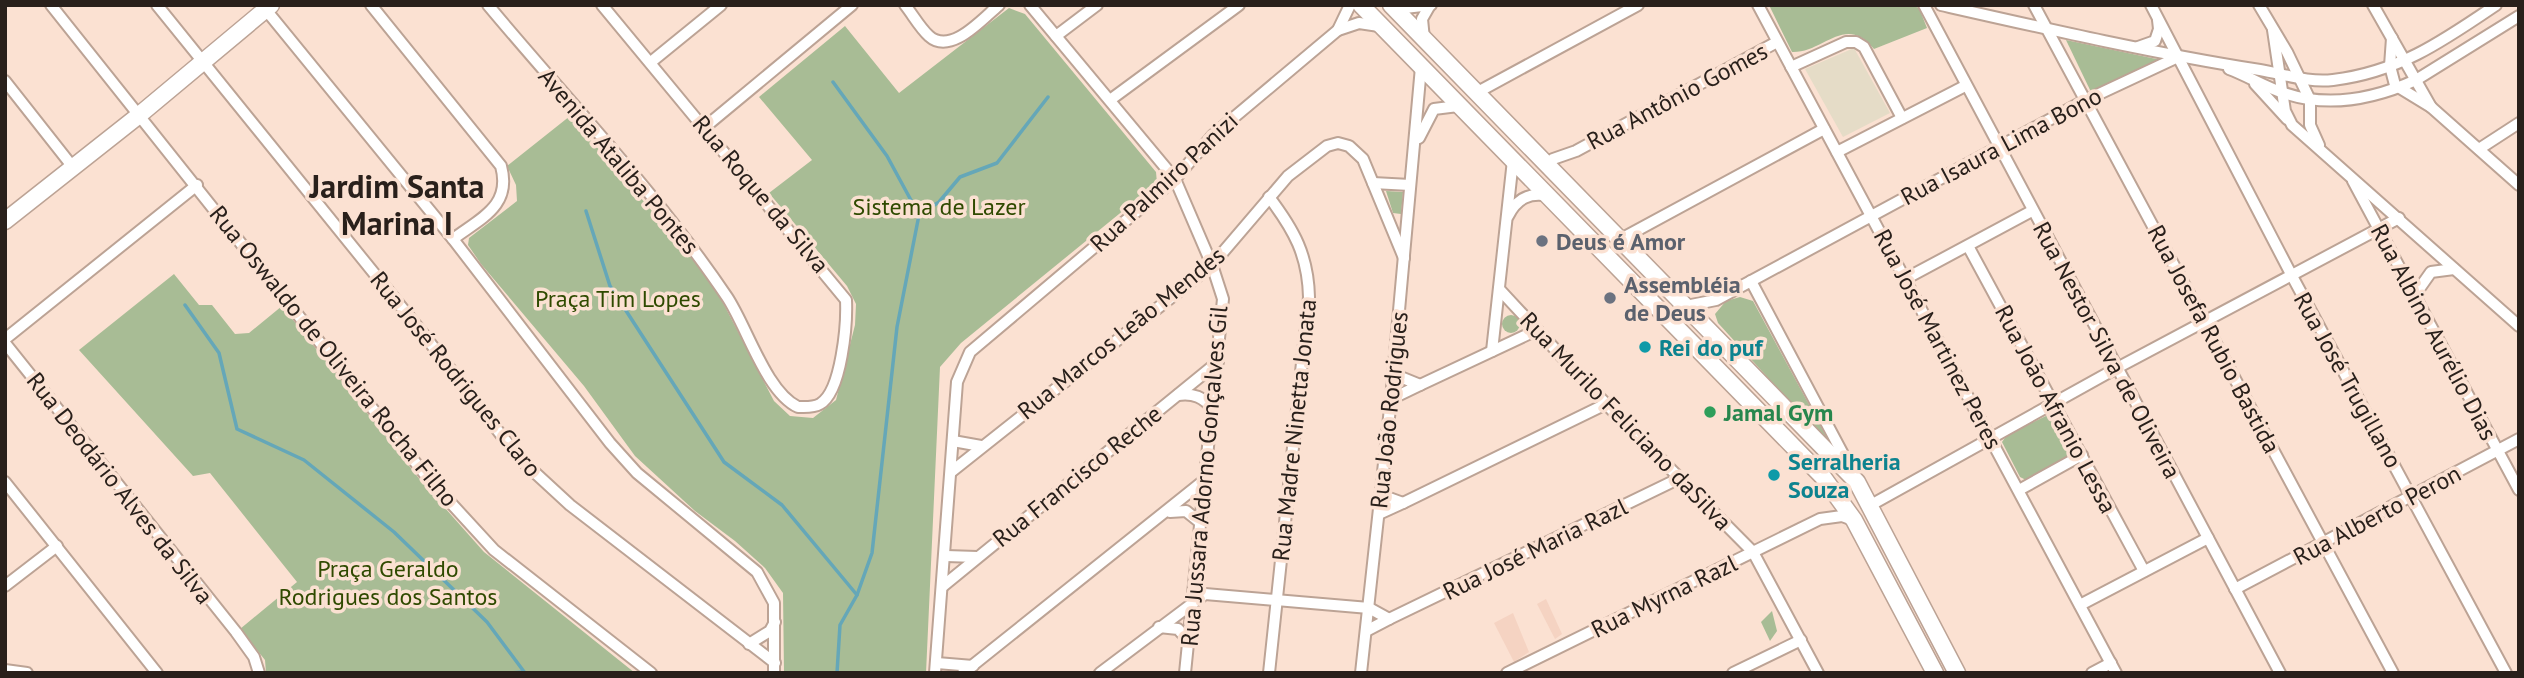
<svg xmlns="http://www.w3.org/2000/svg" width="2524" height="678" viewBox="0 0 2524 678" font-family="'PT Sans',sans-serif">
<rect width="100%" height="100%" fill="#fbe1d2"/>
<g fill="#f5d3c2">
<path d="M1546,599L1562,634L1555,639L1537,604Z"/>
<path d="M1513,613L1529,652L1514,662L1494,623Z"/>
</g>
<path fill="#e5dcc7" d="M1854,48L1890,113L1843,137L1805,69Z"/>
<g fill="#a8bc95">
<path d="M1769,5H1911L1919,8L1927,28L1874,49C1845,13 1824,53 1792,52Z"/>
<path d="M1009,8L1025,14L1156,172L1157,183L961,343L940,367L926,673H784L783,593L765,568L735,541L695,511L635,456L584,386L481,264L468,245L469,238L517,201L516,185L507,166L570,116L690,255L720,297L774,401L790,416L813,418L836,400L855,325L856,304L847,286L769,193L812,160L759,97L845,26L899,93Z"/>
<path d="M2066,40L2161,60L2091,92Z"/>
<path d="M1386,191L1403,192L1401,214L1393,213Z"/>
<path d="M174,274L199,305H212L235,334L249,333L282,306L421,481L484,552L635,673H266L265,660L240,629L297,582L210,473L193,476L79,350Z"/>
<path d="M1740,297L1753,301L1833,449L1718,323L1715,314L1726,301Z"/>
<circle cx="1511" cy="324" r="9"/>
<path d="M2048,415L2056,418L2071,446L2069,455L2026,480L2020,477L2002,442L2007,435Z"/>
<path d="M1772,611L1777,631L1770,641L1761,622Z"/>
</g>
<g fill="none" stroke-linecap="round" stroke-linejoin="round">
<g stroke="#65a7b8" stroke-width="3.5">
<path d="M833,82L887,156L919,215L897,327L872,553L857,595L840,625L837,673"/>
<path d="M586,211L610,286L724,462L782,505L857,595"/>
<path d="M919,215L939,202L960,177L997,163L1048,97"/>
<path d="M185,305L219,353L237,429L304,460L394,532L487,622L525,673"/>
<path d="M510,673L524,672"/>
</g>
<defs>
<g id="street">
<path d="M51,5L427,477L494,550L651,673"/>
<path d="M157,5L424,335L519,458L570,505L775,663"/>
<path d="M262,5L453,239L610,443L637,473L757,572L774,603V673"/>
<path d="M371,5L501,166C512,206 481,218 453,239"/>
<path d="M488,5C568,101 657,193 727,297C747,327 766,392 798,407C805,407 813,408 820,404C842,391 847,323 846,300L602,5"/>
<path d="M905,5C913,15 920,28 929,36C951,56 983,18 999,5"/>
<path d="M1030,5L1175,179L1212,265L1223,299L1185,673"/>
<path d="M1758,5L2116,673"/>
<path d="M1924,5L2280,673"/>
<path d="M1941,5C2047,29 2152,53 2260,70C2284,74 2308,83 2333,80C2399,72 2443,41 2496,5"/>
<path d="M2034,5L2393,673"/>
<path d="M2151,5L2292,276L2506,673"/>
<path d="M2259,5L2287,52L2310,100V125L2319,145"/>
<path d="M2373,5L2431,107"/>
<path d="M1396,9L1431,5"/>
<path d="M1338,30L1359,23L1379,26"/>
<path d="M2273,30L2285,111L2292,125L2519,326"/>
<path d="M1056,36L1097,5"/>
<path d="M2392,38L2390,66L2395,85L2431,107L2519,185"/>
<path d="M1424,39L1422,19L1430,5"/>
<path d="M2138,47L2155,41L2159,29L2158,20"/>
<path d="M651,62L721,5"/>
<path d="M1791,67L1846,42H1856L1864,47L1902,118"/>
<path d="M2229,69C2248,76 2265,87 2284,93C2328,108 2374,99 2416,80L2519,16"/>
<path d="M5,81L72,166"/>
<path d="M2255,84L2287,119"/>
<path d="M1476,93L1638,5"/>
<path d="M1110,100L1239,5"/>
<path d="M705,127L852,5"/>
<path d="M1419,138L1434,109L1458,106"/>
<path d="M2479,149L2519,123"/>
<path d="M1837,152L1965,86"/>
<path d="M1548,165L1553,159L1576,151L1777,42"/>
<path d="M2353,181L2519,490"/>
<path d="M1373,183L1410,185"/>
<path d="M1269,197C1294,230 1308,255 1309,297L1269,673"/>
<path d="M1508,216C1517,198 1530,192 1549,196"/>
<path d="M1621,239L1824,129"/>
<path d="M1968,246L2144,571"/>
<path d="M1905,279L2032,211"/>
<path d="M1751,281L1853,473"/>
<path d="M1499,289L1606,404L1753,552L1818,673"/>
<path d="M2417,300L2419,289L2431,272L2454,269"/>
<path d="M1686,306L1716,300L2084,101L2178,57"/>
<path d="M5,339L197,185"/>
<path d="M5,343L236,632L254,657L259,673"/>
<path d="M1492,351L1513,160"/>
<path d="M1420,385L1537,330"/>
<path d="M1178,395C1194,393 1203,397 1213,409"/>
<path d="M1391,399L1420,385L1393,374"/>
<path d="M953,441L981,446"/>
<path d="M951,472L1212,265L1288,176L1327,146L1338,143L1349,146L1363,159L1404,258"/>
<path d="M5,482L157,673"/>
<path d="M2019,490L2082,455"/>
<path d="M1403,503L1606,404"/>
<path d="M1869,506L2117,368L2399,218"/>
<path d="M1170,512L1186,511L1201,523"/>
<path d="M1379,514L1403,503L1381,495"/>
<path d="M946,556L977,557"/>
<path d="M5,586L57,546"/>
<path d="M943,586L1218,362"/>
<path d="M2235,589L2519,439"/>
<path d="M2080,605L2208,538"/>
<path d="M1389,619L1680,478"/>
<path d="M1159,627L1178,629L1189,641"/>
<path d="M749,644L770,631L775,622"/>
<path d="M937,663L973,666"/>
<path d="M5,670L27,673"/>
<path d="M935,673L957,382L970,352L1175,179L1213,135L1338,30L1350,5"/>
<path d="M963,673L1206,479"/>
<path d="M1100,673L1205,594L1369,608L1389,619L1366,631"/>
<path d="M1361,673L1391,399L1421,67"/>
<path d="M1507,673L1820,519L1842,516L1853,520"/>
<path d="M1733,673L1801,640"/>
<path d="M2092,673L2111,663"/>
</g>
<g id="secondary">
<path d="M1361,5L1823,477L1854,520L1935,673"/>
<path d="M1391,5L1857,482L1957,673"/>
<path d="M5,221L138,116L271,5"/>
</g>
</defs>
<use href="#street" stroke="#bca395" stroke-width="14"/>
<use href="#secondary" stroke="#bca395" stroke-width="19"/>
<use href="#street" stroke="#fff" stroke-width="10"/>
<use href="#secondary" stroke="#fff" stroke-width="16"/>
</g>
<g fill="#6b7280" stroke="#fbe1d2" stroke-width="2.5">
<circle cx="1542" cy="241" r="7"/>
<circle cx="1610" cy="298" r="7"/>
</g>
<g fill="#0f9aa8" stroke="#fbe1d2" stroke-width="2.5">
<circle cx="1645" cy="347" r="7"/>
<circle cx="1774" cy="475" r="7"/>
</g>
<circle fill="#2e9e5b" stroke="#fbe1d2" stroke-width="2.5" cx="1710" cy="412" r="7"/>
<g text-anchor="middle" dominant-baseline="central" stroke-width="7" stroke-linejoin="round" paint-order="stroke">
<g font-size="24" fill="#29201b" stroke="#fbe1d2">
<text transform="translate(1677 96) rotate(-28)">Rua Antônio Gomes</text>
<text transform="translate(2001 146) rotate(-28)">Rua Isaura Lima Bono</text>
<text transform="translate(619 161) rotate(50)">Avenida Ataliba Pontes</text>
<text transform="translate(1164 182) rotate(-43)">Rua Palmiro Panizi</text>
<text transform="translate(761 194) rotate(50)">Rua Roque da Silva</text>
<text transform="translate(2434 332) rotate(62)">Rua Albino Aurélio Dias</text>
<text transform="translate(1121 333) rotate(-39)">Rua Marcos Leão Mendes</text>
<text transform="translate(1938 339) rotate(62)">Rua José Martinez Peres</text>
<text transform="translate(2214 339) rotate(62)">Rua Josefa Rubio Bastida</text>
<text transform="translate(2107 350) rotate(62)">Rua Nestor Silva de Oliveira</text>
<text transform="translate(334 356) rotate(51)">Rua Oswaldo de Oliveira Rocha Filho</text>
<text transform="translate(456 374) rotate(51)">Rua José Rodrigues Claro</text>
<text transform="translate(2348 380) rotate(61)">Rua José Trugillano</text>
<text transform="translate(2056 409) rotate(62)">Rua João Afranio Lessa</text>
<text transform="translate(1389 410) rotate(-84)">Rua João Rodrigues</text>
<text transform="translate(1626 421) rotate(46)">Rua Murilo Feliciano daSilva</text>
<text transform="translate(1294 430) rotate(-84)">Rua Madre Ninetta Jonata</text>
<text transform="translate(1077 476) rotate(-39)">Rua Francisco Reche</text>
<text transform="translate(1204 476) rotate(-85)">Rua Jussara Adorno Gonçalves Gil</text>
<text transform="translate(120 488) rotate(52)">Rua Deodário Alves da Silva</text>
<text transform="translate(2377 515) rotate(-28)">Rua Alberto Peron</text>
<text transform="translate(1535 549) rotate(-26)">Rua José Maria Razl</text>
<text transform="translate(1664 596) rotate(-26)">Rua Myrna Razl</text>
</g>
<g font-size="24" fill="#2f4a00" stroke="#fbe1d2">
<text x="939" y="206">Sistema de Lazer</text>
<text x="618" y="298">Praça Tim Lopes</text>
<text x="388" y="568">Praça Geraldo<tspan x="388" dy="28">Rodrigues dos Santos</tspan></text>
</g>
<g font-size="24" font-weight="bold" fill="#5b616d" stroke="#fbe1d2" text-anchor="start">
<text x="1556" y="241">Deus é Amor</text>
<text x="1624" y="284">Assembléia<tspan x="1624" dy="28">de Deus</tspan></text>
</g>
<g font-size="24" font-weight="bold" fill="#0d838f" stroke="#fbe1d2" text-anchor="start">
<text x="1659" y="347">Rei do puf</text>
<text x="1788" y="461">Serralheria<tspan x="1788" dy="28">Souza</tspan></text>
</g>
<g font-size="24" font-weight="bold" fill="#27864d" stroke="#fbe1d2" text-anchor="start">
<text x="1724" y="412">Jamal Gym</text>
</g>
<g font-size="32" font-weight="bold" fill="#29201b" stroke="#fbe1d2">
<text x="397" y="186">Jardim Santa<tspan x="397" dy="37">Marina I</tspan></text>
</g>
</g>
<rect width="2524" height="678" fill="none" stroke="#29201b" stroke-width="14"/>
</svg>
